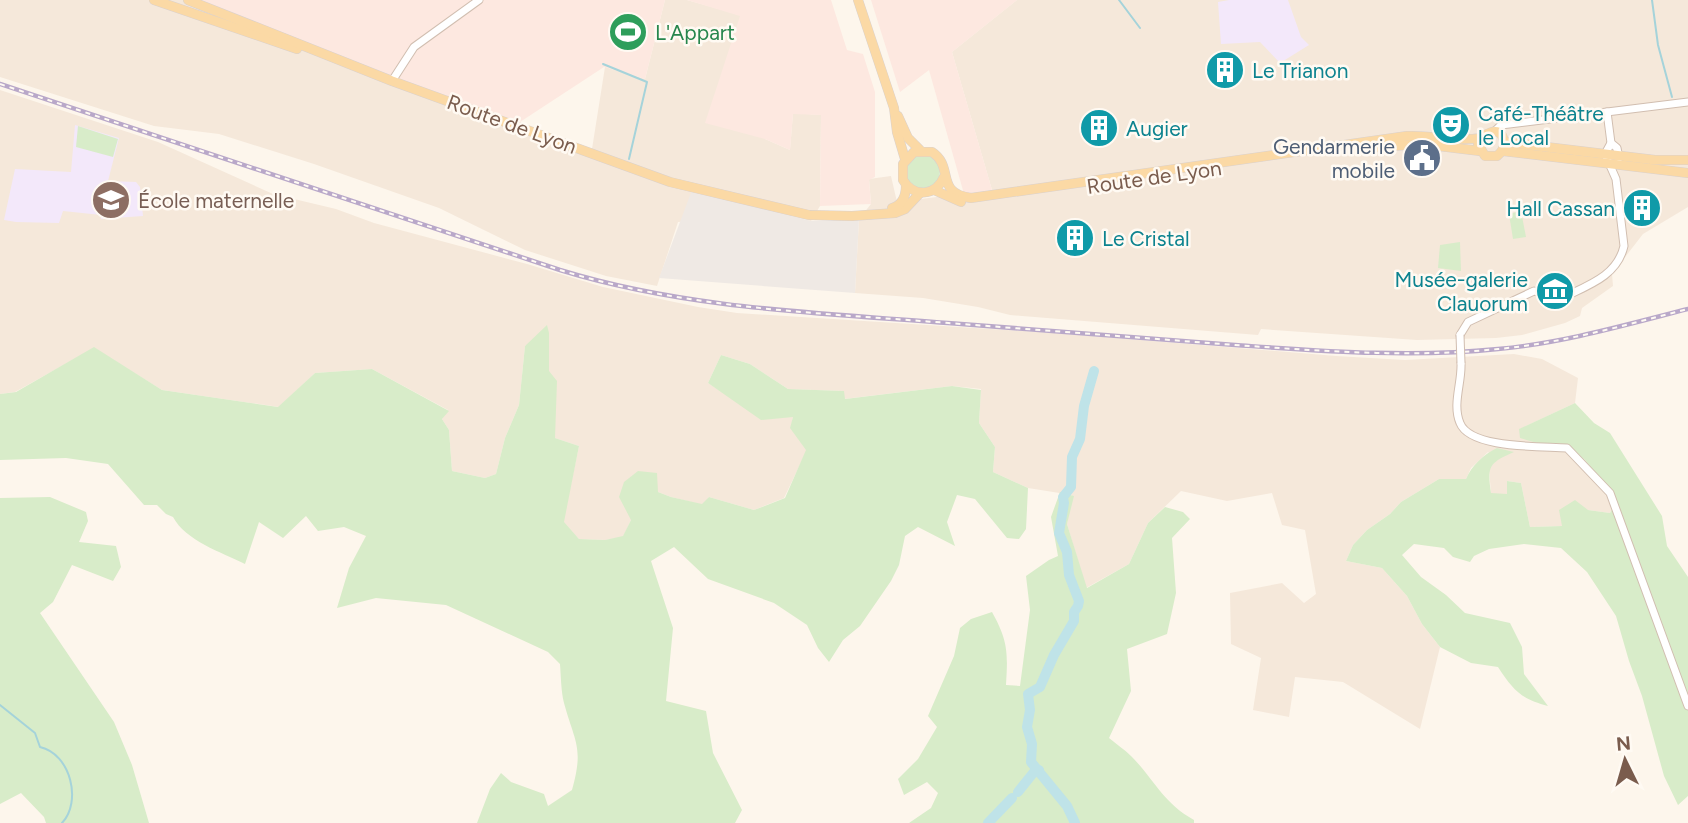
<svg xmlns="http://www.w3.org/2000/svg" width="1688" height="823" viewBox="0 0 1688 823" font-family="Figtree,sans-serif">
<rect width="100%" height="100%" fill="#fdf6ec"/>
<g fill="#f5e8da">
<path d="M0,0H200L379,72L592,149L605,67L645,79L665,0H687L740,15L765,139L790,150L793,113L821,115L820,206L811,221L784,215L678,222L657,286L606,276L525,250L439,208L314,164L219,134L154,126L0,77Z"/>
<path d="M1017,0H1688V207L1643,234L1612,274L1613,286L1582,308L1580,316L1565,323L1522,335L1496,338L1417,340L1261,329L1258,335L1010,315L978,307L923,298L855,293L859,219L871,204L869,179L891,176L897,202L992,190L952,52Z"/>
<path d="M0,90L158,142L273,194L336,209L374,223L527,264L603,287L698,307L737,313L1054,333L1336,356L1405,360L1514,354L1542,359L1578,378L1575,403L1520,429L1537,443L1565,444L1585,460L1617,501L1610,513L1588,510L1562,526L1530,527L1521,483L1507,481V494H1491L1489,468L1495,460L1488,452L1471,468L1466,479H1439L1401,502L1390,514L1367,530L1353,545L1346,561L1382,568L1407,596L1422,624L1440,647L1420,729L1343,682L1295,677L1289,717L1253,710L1261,658L1231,644L1230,593L1282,583L1304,603L1316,594L1305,530L1282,525L1272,493L1227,501L1181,491L1148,523L1129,564L1086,588L1067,524L1072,495L1028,488L993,472L995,447L979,423L981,389L952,386L844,399V391L788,389L750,364L721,355L708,383L728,396L793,417L791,428L807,450L784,498L754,510L709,497L703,505L671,497L658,492L631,520L623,537L605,540L579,539L563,522L579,446L555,438L547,352L549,333L525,346L519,405L505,438L496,474L485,478L452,471L449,430L442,419L448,410L372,369L315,373L279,407L162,390L94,348L15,392L0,394Z"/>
</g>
<g fill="#fde8e0">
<path d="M200,0H665L645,79L604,67L520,122L379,72Z"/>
<path d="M687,0H831L847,50L863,54L875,92V177L869,180L871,204L820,206L821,115L793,114L790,150L765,139L705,123L740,16Z"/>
<path d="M871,0H1017L952,52L992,190L964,194L929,70L900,92Z"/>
</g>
<path fill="#efe9e4" d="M692,190L811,221L859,219L855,293L659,278Z"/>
<g fill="#f3e8fa">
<path d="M1229,0H1288L1301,37L1309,45L1280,63L1260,42L1221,44L1218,2Z"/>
<path d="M75,125L119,138L108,181L136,182L140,187L143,216L101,219V215L63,211L59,223L16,222L4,220L15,169L71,172Z"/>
</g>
<g fill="#d8ecc9">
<path d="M78,126L118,139L113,157L76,147Z"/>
<circle cx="923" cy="172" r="17"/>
<path d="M1521,211L1526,237L1513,239L1509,214Z"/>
<path d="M1460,242L1461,271L1438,268L1440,245Z"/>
<path d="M547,325L549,333V371L557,381L555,438L579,446L564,522L579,539L605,540L623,536L631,520L619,497L624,482L638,471L657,473L658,492L671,497L702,504L709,497L754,510L785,498L806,450L790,428L793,417L761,420L708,383L721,355L750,364L788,389L844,391L845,399L952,386L981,390L979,423L995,447L993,472L1028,488L1026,529L1019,539L1007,538L975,499L957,495L947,522L955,546L918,527L905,536L899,565L891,581L860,626L843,640L829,662L818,648L807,625L774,603L708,579L674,547L651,561L673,628L666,701L706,711L713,753L742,810L735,823H477L490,789L501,773L511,782L544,794L548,806L572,790C584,747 575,743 564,703C561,691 561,677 560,664L548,652L446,605L376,598L337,608L349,568L366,536L344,527L318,531L306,516L283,538L259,522L245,564C221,552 186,541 173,517L166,514L157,505H144L108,464L66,458L0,460V394L16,392L94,347L162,390L278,407L315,373L372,369L449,411L442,419L449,430L452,471L485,478L496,474L505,438L519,405L525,346Z"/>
<path d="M1575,403L1594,423L1610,433L1662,516L1667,546L1688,577V796L1678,805L1664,776L1642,696L1629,661L1616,616L1587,572L1561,548L1524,544L1489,549L1474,556L1470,562L1453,557L1444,548L1414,544L1402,555L1421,577L1446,595L1465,613L1510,623L1522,647L1524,674L1548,706C1521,699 1513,690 1498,667L1471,663L1440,647L1422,624L1407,596L1382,568L1346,561L1353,545L1367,530L1390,514L1401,502L1439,479H1466C1472,465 1483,455 1497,448L1514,452C1489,463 1487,466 1491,493L1507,494V481L1521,483L1530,527L1562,526L1559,510L1575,500L1588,510L1610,513L1617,501L1585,460L1565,444L1537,443L1520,438L1519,429Z"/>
<path d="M1060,492L1074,496L1067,524L1087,588L1129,564L1148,523L1165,507L1183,512L1190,519L1172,538L1176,593L1167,634L1127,649L1131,691L1109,738C1116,744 1124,749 1131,756C1155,780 1162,802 1194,820V823H909L931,808L938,793L927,782L904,795L898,779L918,759L937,727L928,716L954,656L960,628L971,619L992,612C1008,641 1008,652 1006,685L1020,686L1030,610L1026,576L1049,560L1058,556L1051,517Z"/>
<path d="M50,497L86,512L88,521L79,542L116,546L121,567L113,581L72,565L53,602L40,613L114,722L132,765L149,823H46L44,817L21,793L0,804V498Z"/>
</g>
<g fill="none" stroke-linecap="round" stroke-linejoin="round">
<g stroke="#a5d3da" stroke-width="2">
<path d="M1119,0L1140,28"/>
<path d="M1652,0L1658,45L1672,97"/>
<path d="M603,64L647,82L629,159"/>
<path d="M0,705L35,733L40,747C71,754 82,802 62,823"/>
</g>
<g stroke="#bfe3e8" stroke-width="10">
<path d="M1018,792L1034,772L1039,770"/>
<path d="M988,823L1012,798"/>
<path d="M1075,823L1067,806L1031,762L1032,744L1027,727L1030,710L1028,694L1040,687L1054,655L1074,621V612L1078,606L1079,601L1069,575L1067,552L1059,533L1064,503L1063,497L1071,487L1072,457L1080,439L1084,406L1094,371"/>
</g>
<defs>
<g id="minor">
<path d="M392,81L414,47L479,0"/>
<path d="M1607,112L1611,143L1617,148L1619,158"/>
<path d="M1495,131L1501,125L1688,102"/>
<path d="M1460,335L1468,322L1534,291L1560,299C1586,286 1617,277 1624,246L1616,179L1605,154L1611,143"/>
<path d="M1461,363C1462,383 1452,404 1460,423C1470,449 1542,446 1567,448L1610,493L1688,706"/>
</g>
<g id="major">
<path d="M154,0L297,49"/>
<path d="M188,0L392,81L670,182L809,215L852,216L895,213L905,209L920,193"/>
<path d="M858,0L894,108L897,132L905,159"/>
<path d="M898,116L908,138L920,150"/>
<path d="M1504,142L1655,160H1688"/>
<path d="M1349,149L1422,144L1480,151"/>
<path d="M1503,151L1688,173"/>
<path d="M944,177C936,196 914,198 903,180V164L914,152H932C955,167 934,193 971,198L1407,136C1426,135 1444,139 1462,139C1466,139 1475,139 1479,138C1486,135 1501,123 1504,142C1505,148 1502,152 1497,156H1485L1478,144L1480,138"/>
<path d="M934,190L961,202"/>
<path d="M892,208C903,205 906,196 906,185"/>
</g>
</defs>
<use href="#minor" stroke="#d1beb0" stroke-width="9"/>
<use href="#major" stroke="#dad1cd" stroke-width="10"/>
<use href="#minor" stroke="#fff" stroke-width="7"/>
<use href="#major" stroke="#fbd9a5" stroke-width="9"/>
<defs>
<path id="rail" d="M0,84L560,270C690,310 826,313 961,324C1053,331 1144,338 1235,345C1323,351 1410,358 1498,349C1563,343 1625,325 1688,309"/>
</defs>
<use href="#rail" stroke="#b9a8c9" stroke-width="4.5"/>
<use href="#rail" stroke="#fffaf3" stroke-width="2" stroke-dasharray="5" stroke-linecap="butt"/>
<defs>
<path id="minor-bridge" d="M1460,335L1461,363"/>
</defs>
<use href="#minor-bridge" stroke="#d1beb0" stroke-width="9" stroke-linecap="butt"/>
<use href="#minor-bridge" stroke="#fff" stroke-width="7"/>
</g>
<defs>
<symbol id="stadium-disc" viewBox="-11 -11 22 22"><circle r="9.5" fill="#2e9e5b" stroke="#fffaf3"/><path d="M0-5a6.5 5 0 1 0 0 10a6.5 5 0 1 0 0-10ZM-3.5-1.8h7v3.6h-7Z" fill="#fff"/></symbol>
<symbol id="building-disc" viewBox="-11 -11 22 22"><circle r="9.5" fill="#0f9aa8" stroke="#fffaf3"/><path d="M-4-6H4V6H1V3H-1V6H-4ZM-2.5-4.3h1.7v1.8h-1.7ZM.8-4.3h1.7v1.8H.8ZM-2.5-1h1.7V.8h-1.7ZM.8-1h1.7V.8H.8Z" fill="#fff"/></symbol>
<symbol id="theatre-disc" viewBox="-11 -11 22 22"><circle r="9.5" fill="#0f9aa8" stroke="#fffaf3"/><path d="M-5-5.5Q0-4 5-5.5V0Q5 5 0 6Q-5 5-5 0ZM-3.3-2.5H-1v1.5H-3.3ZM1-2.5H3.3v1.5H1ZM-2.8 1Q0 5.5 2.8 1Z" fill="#fff"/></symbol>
<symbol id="civic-disc" viewBox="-11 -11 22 22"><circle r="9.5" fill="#5c6f8a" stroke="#fffaf3"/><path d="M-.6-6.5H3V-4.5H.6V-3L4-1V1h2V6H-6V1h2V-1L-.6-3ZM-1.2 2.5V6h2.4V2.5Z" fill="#fff"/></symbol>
<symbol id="school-disc" viewBox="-11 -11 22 22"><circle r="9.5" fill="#8d6e63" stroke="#fffaf3"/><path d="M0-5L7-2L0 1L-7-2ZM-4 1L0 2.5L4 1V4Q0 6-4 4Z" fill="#fff"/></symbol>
<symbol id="museum-disc" viewBox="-11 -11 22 22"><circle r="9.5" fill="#0f9aa8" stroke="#fffaf3"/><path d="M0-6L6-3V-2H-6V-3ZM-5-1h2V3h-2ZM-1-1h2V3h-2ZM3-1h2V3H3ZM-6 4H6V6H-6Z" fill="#fff"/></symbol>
</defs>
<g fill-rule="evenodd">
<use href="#stadium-disc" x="606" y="10" width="44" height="44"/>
<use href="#building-disc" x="1203" y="48" width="44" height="44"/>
<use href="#theatre-disc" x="1429" y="103" width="44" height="44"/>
<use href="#building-disc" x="1077" y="106" width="44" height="44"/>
<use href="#civic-disc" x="1400" y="136" width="44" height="44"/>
<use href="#school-disc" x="89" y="178" width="44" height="44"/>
<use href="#building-disc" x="1620" y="186" width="44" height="44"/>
<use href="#building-disc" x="1053" y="216" width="44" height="44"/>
<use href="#museum-disc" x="1533" y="269" width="44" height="44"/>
</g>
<g text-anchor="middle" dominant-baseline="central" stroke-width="5" stroke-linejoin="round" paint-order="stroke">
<g font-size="21" fill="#27864d" stroke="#fffaf3" text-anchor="start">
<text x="655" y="32">L'Appart</text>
</g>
<g font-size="21" fill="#0d838f" stroke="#fffaf3" text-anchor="start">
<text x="1252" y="70">Le Trianon</text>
<text x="1478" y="113">Café-Théâtre<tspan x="1478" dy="24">le Local</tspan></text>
<text x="1126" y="128">Augier</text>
<text x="1615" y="208" text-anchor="end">Hall Cassan</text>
<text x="1102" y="238">Le Cristal</text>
<text x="1528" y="279" text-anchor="end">Musée-galerie<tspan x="1528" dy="24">Clauorum</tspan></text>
</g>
<g font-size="21" fill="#7a5c4d" stroke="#fffaf3">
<text transform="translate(512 124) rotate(20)">Route de Lyon</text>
<text transform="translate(1154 177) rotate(-8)">Route de Lyon</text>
</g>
<g font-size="21" fill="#4e5e75" stroke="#fffaf3" text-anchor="end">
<text x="1395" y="146">Gendarmerie<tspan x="1395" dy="24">mobile</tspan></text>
</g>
<g font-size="21" fill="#785e54" stroke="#fffaf3" text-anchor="start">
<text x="138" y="200">École maternelle</text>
</g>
</g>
<g transform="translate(1625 760) rotate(355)" stroke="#fffaf3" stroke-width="5" paint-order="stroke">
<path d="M0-5L12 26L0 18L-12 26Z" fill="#7a5c4d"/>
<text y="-10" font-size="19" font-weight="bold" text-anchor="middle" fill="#7a5c4d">N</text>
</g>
</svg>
